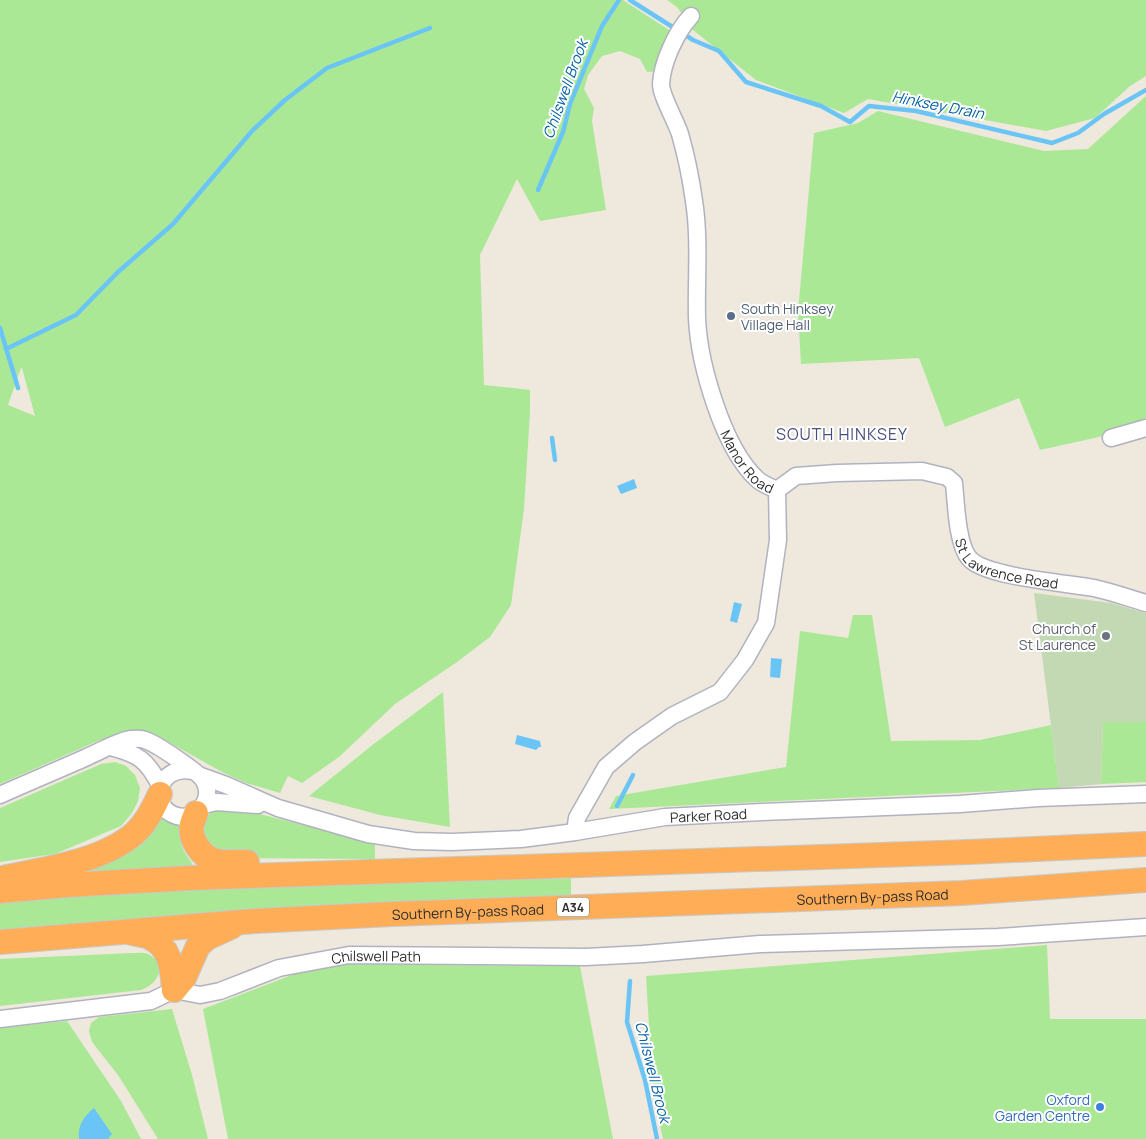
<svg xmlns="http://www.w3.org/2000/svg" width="1146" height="1139" viewBox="0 0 1146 1139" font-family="Manrope,sans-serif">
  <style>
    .green { fill: #abe896; fill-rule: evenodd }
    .cemetery { fill: #c2d9b3 }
    .water { fill: #6ac5f6 }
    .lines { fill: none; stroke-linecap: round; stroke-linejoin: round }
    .stream { stroke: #6ac5f6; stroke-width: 4.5 }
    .minor-casing { stroke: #b1b2c0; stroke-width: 19 }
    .highway-casing { stroke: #c8c8c8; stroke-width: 26 }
    .minor { stroke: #fff; stroke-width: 16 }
    .highway { stroke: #ffae57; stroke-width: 24 }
    .service-dot { fill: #5c6f8a; stroke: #fff; stroke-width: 2 }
    .worship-dot { fill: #6b7280; stroke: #fff; stroke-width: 2 }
    .shop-dot { fill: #3f7fe0; stroke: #fff; stroke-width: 2 }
    .labels { text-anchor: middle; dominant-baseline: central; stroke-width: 4; stroke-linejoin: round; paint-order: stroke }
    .shield { fill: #fff; stroke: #6b6b6b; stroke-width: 1 }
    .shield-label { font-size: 12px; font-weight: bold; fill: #2c2c2c }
    .service-label { font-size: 14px; fill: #4e5e75; stroke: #fff; text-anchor: start }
    .street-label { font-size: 14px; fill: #2c2c2c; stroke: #fff }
    .worship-label { font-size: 14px; fill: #5b616d; stroke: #fff; text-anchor: end }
    .shop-label { font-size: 14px; fill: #366cbe; stroke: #fff; text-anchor: end }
    .water-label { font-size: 15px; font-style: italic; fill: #0561a6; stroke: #fff }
    .quarter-label { font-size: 16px; letter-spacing: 1px; fill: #494e80; stroke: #fff }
  </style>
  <rect width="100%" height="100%" fill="#eee8dd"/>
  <g class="green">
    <path d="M 0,0 L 623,0 L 669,30 L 662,71 L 647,72 L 640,59 L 620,51 L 602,56 L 588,75 L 584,89 L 594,108 L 592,121 L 606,210 L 540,221 L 517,179 L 480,255 L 484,385 L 530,390 L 530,412 L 524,509 L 511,605 L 490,637 L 457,662 L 395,704 L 339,757 L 302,783 L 288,776 L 280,793 L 246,783 L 222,772 L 156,735 L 139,731 L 100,740 L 0,784 ZM 21,368 L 22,368 L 35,416 L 8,405 Z"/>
    <path d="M 667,0 L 1146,0 L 1146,76 L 1130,86 L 1095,118 L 1046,131 L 868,99 L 844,113 L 756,80 L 693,30 L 677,7 Z"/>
    <path d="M 1146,96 L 1146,418 L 1135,429 L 1040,450 L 1019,398 L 945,427 L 919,358 L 801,364 L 798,312 L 814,133 L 858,123 L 878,111 L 1044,151 L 1088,149 Z"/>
    <path d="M 853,615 L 872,615 L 891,741 L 980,740 L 1051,725 L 1059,788 L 609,809 L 616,796 L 786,767 L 800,631 L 848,638 Z"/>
    <path d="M 443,692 L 450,827 L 380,815 L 309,796 L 375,743 Z"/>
    <path d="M 1103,721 L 1146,722 L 1146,782 L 1101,784 Z"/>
    <path d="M 115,762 L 126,766 L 135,775 L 140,788 L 138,801 L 132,813 L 121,826 L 55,854 L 0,862 L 0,808 L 101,764 Z"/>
    <path d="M 240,809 L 350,837 L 375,841 L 375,859 L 231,858 L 210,851 C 204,837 197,817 217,810 C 223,808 233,809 240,809 Z"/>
    <path d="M 159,813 L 181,824 C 181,833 180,845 185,853 C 188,858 192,861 193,867 L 68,875 Z"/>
    <path d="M 571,878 L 571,896 C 380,904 190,910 0,932 L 0,903 C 189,884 381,884 571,878 Z"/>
    <path d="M 1047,945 L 1050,1019 L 1146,1019 L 1146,1139 L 663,1139 L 653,1093 L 646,976 Z"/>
    <path d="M 132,953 C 137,953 144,952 148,954 C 169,965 158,984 141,990 L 0,1006 L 0,959 Z"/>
    <path d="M 335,962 L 413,965 L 580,966 L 613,1139 L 228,1139 L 203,1009 L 297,973 Z"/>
    <path d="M 172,1009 L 192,1075 L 208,1139 L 158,1139 L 118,1075 L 92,1042 L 89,1031 L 91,1023 L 99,1017 Z"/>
    <path d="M 67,1021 L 121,1101 L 141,1139 L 0,1139 L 0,1028 Z"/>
  </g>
  <path class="cemetery" d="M 1034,593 L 1111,603 L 1146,613 L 1146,722 L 1103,722 L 1101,784 L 1059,788 Z"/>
  <g class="water">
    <path d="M 634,479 L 637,488 L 621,494 L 617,486 Z"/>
    <path d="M 734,602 L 742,604 L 737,623 L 730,621 Z"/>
    <path d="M 771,658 L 782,659 L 780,678 L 770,677 Z"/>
    <path d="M 517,735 L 540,741 L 541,747 L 539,747 L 536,750 L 515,744 Z"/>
    <path d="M 94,1108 L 112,1134 L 108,1139 L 79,1139 C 77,1126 84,1116 94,1108 Z"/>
  </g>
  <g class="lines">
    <g class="stream">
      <path d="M 630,0 L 693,40 L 719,51 L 746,82 L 821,106 L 850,122 L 869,106 L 916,111 L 1052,143 L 1078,133 L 1104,114 L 1146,90"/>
      <path d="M 538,190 L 563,132 L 570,104 L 602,26 L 619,0"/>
      <path d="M 0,328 L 18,388"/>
      <path d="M 6,349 L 76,315 L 118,272 L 173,224 L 252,131 L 285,100 L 327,68 L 430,28"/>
      <path d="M 552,438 L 555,460"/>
      <path d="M 617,806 L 633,775"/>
      <path d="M 630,981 L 627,1022 L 645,1080 L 657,1139"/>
    </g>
    <defs>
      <g id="minor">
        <path id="s1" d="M 691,16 C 676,32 662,63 661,84 C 661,96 676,121 680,134 C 686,155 691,179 694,201 C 700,239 696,279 697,318 C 699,364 723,448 757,479 C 762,484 770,487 777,490"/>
        <path d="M 1111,438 L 1146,428"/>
        <path id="s2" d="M 777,490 L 796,476 L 837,473 L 922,471 L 947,477 L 954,483 C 956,502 957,544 969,558 C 984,577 1068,583 1094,588 C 1112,592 1129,598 1146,603"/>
        <path d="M 110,747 C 139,754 147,760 161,787"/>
        <path id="s3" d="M 201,776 L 226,785 L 278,808 L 368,834 L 414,841 L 452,842 L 521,839 L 575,832 L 665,817 L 762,812 L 960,804 L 1038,798 L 1146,794"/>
        <path d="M 0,795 C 29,782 58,770 87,757 C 101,751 115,742 130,739 C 134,739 141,738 145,740 C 155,743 199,772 204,781 C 210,791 207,803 198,811 C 193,816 184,818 177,816 C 148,808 157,764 192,771"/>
        <path d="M 204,805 L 216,802 L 258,805"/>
        <path d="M 575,832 L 577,818 L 606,767 L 635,742 L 672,716 L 720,692 L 745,660 L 766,623 L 778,540 L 777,490"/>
        <path id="s4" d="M 0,1019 L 151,1001 L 174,990 L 200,995 L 220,991 L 279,968 L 349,955 L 586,957 L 643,954 L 760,944 L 998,937 L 1146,927"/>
      </g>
      <g id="highway">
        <path d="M 196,813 C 195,816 193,821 192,824 C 189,839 201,857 216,861 C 225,863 237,862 247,862"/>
        <path d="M 2,878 C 44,869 102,862 135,833 C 147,822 153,808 160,794"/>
        <path d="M 0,891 L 67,885 L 190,878 L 969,852 L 1146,844"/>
        <path d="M 132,933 C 138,935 146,935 151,938 C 172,949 172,970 174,990"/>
        <path id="s5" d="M 0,942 L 255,921 L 392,914 L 962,893 L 1146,880"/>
        <path d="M 174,990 L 184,978 L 198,946 L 207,938 L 231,927"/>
      </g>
    </defs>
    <use href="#minor" class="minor-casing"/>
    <use href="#highway" class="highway-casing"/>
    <use href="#minor" class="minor"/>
    <use href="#highway" class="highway"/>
  </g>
  <circle class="service-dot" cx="731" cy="316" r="5"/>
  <circle class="worship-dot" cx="1106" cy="636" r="5"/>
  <circle class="shop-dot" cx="1100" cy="1107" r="5"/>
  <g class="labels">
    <rect class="shield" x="557" y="897.5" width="32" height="19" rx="4"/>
    <g class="shield-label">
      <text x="573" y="907">A34</text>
    </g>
    <g class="service-label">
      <text x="741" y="308">South Hinksey<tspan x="741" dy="16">Village Hall</tspan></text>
    </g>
    <g class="street-label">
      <text stroke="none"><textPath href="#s1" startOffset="470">Manor Road</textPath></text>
      <text stroke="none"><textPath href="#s2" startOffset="298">St Lawrence Road</textPath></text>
      <text stroke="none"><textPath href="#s3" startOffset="520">Parker Road</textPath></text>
      <text stroke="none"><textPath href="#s5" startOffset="874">Southern By-pass Road</textPath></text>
      <text stroke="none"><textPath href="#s5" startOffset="469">Southern By-pass Road</textPath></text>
      <text stroke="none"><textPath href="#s4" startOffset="386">Chilswell Path</textPath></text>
    </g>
    <g class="worship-label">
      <text x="1096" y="628">Church of<tspan x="1096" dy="16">St Laurence</tspan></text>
    </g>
    <g class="shop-label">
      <text x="1090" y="1099">Oxford<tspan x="1090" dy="16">Garden Centre</tspan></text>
    </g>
    <g class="water-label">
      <text transform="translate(565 89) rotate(-70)">Chilswell Brook</text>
      <text transform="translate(938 105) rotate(11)">Hinksey Drain</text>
      <text transform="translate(653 1072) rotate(76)">Chilswell Brook</text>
    </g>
    <g class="quarter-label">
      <text x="842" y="434">SOUTH HINKSEY</text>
    </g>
  </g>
</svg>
